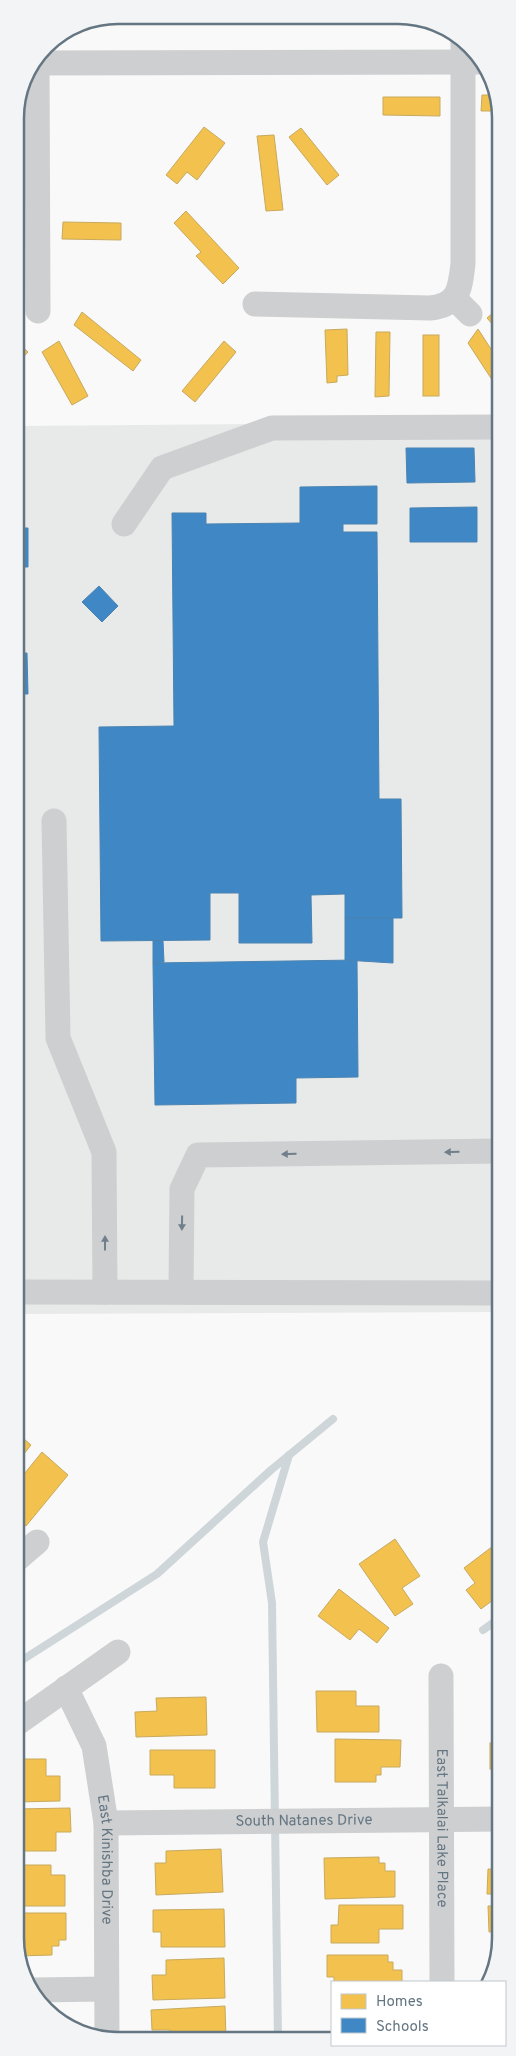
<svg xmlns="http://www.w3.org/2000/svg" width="516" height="2056" viewBox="0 0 516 2056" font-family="Overpass,sans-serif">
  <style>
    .built { fill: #e8e9e9 }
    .homes { fill: #f2c14e; stroke: #c8aa5e }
    .schools { fill: #3f88c5; stroke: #4a83b1 }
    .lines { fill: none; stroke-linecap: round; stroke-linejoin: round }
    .stream { stroke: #ced6d9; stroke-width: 8 }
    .minor { stroke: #cecfd0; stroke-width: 25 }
    .oneway { fill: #707f8b }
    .labels { text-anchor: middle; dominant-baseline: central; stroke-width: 5; stroke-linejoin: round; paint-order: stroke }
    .street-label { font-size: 15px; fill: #657683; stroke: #fff }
    .rim { fill: none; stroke: #657683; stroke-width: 2.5 }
  </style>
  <rect width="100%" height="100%" fill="#f9f9f9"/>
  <path class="built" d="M 500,422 L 501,1312 L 16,1314 L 15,426 Z"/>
  <g class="homes">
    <path d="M 482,95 L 496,95 L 500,104 L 500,111 L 481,111 Z"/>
    <path d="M 383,97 L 440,97 L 440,116 L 383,115 Z"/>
    <path d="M 204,127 L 225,143 L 197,180 L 187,172 L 177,184 L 166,175 Z"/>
    <path d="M 301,128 L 339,175 L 327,185 L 289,137 Z"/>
    <path d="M 274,135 L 283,210 L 266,211 L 257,136 Z"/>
    <path d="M 186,211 L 239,268 L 223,284 L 196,256 L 201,252 L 174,223 Z"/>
    <path d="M 63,222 L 121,223 L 121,240 L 62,239 Z"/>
    <path d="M 500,307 L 500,333 L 487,318 Z"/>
    <path d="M 82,312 L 141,360 L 133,371 L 74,325 Z"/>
    <path d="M 347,329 L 348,375 L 337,376 L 337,382 L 327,383 L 325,330 Z"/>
    <path d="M 478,329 L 500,363 L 500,392 L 468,343 Z"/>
    <path d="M 376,332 L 390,332 L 389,396 L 375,397 Z"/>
    <rect x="423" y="335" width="16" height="61"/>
    <path d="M 59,341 L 88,396 L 72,405 L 42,352 Z"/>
    <path d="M 224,341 L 236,352 L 195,402 L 182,391 Z"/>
    <path d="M 18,343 L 28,352 L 15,366 L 15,345 Z"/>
    <path d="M 16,1432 L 31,1445 L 16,1464 Z"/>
    <path d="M 42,1452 L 68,1475 L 26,1526 L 16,1518 L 16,1484 Z"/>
    <path d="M 395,1539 L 420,1576 L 402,1588 L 413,1604 L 395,1616 L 359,1564 Z"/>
    <path d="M 501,1540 L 501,1594 L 481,1609 L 466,1590 L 475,1583 L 464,1568 Z"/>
    <path d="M 339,1589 L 389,1628 L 377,1643 L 359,1629 L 350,1640 L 318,1616 Z"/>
    <path d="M 316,1691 L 356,1691 L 356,1706 L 379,1706 L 379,1732 L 317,1732 Z"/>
    <path d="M 206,1697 L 207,1735 L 136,1737 L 135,1712 L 157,1711 L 156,1698 Z"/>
    <path d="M 335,1739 L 401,1740 L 400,1767 L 381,1767 L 381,1775 L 376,1775 L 376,1782 L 335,1782 Z"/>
    <rect x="490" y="1743" width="11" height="26"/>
    <path d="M 150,1750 L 215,1750 L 215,1788 L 174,1788 L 174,1775 L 150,1775 Z"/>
    <path d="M 16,1759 L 46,1759 L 46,1776 L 60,1776 L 60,1801 L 16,1802 Z"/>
    <path d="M 70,1808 L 71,1832 L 56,1832 L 56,1851 L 16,1851 L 16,1809 Z"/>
    <path d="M 221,1849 L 223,1892 L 156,1895 L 155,1863 L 166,1863 L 166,1851 Z"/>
    <path d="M 379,1857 L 379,1863 L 385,1863 L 385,1871 L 395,1871 L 395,1897 L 325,1899 L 324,1858 Z"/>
    <path d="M 500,1862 L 501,1894 L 487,1894 L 488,1869 L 500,1869 Z"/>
    <path d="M 16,1865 L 51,1865 L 51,1875 L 65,1875 L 65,1906 L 16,1906 Z"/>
    <path d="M 339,1905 L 403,1905 L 403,1929 L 379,1929 L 379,1943 L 331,1943 L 331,1925 L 338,1925 Z"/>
    <path d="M 488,1906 L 501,1906 L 501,1931 L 489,1932 Z"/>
    <path d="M 224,1909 L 225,1947 L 161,1947 L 161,1932 L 153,1932 L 153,1910 Z"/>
    <path d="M 16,1913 L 66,1913 L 66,1940 L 59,1940 L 59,1946 L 52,1946 L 52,1955 L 18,1956 L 16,1952 Z"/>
    <path d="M 327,1955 L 388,1955 L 388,1962 L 393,1962 L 393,1970 L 402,1970 L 402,1982 L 334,1982 L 334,1977 L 327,1977 Z"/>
    <path d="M 224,1958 L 225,1998 L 153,2000 L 152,1975 L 166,1975 L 166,1960 Z"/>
    <path d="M 225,2006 L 226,2039 L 171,2039 L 170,2030 L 152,2030 L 151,2010 Z"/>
  </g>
  <g class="schools">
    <path d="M 406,448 L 474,448 L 475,482 L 407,483 Z"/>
    <path d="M 377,486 L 377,524 L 343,524 L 343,532 L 377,532 L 379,799 L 401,799 L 402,918 L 345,918 L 345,894 L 311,895 L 312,943 L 239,943 L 239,893 L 210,893 L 210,940 L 101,941 L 99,727 L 174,726 L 172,513 L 206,513 L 206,524 L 300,523 L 300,487 Z"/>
    <path d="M 477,507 L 477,542 L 410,542 L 410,508 Z"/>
    <path d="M 15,528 L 28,528 L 28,567 L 16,567 L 16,653 L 27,653 L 28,694 L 15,694 Z"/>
    <path d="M 99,586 L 118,606 L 102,622 L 82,602 Z"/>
    <path d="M 345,918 L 393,918 L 393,963 L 345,960 Z"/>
    <path d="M 153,941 L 163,941 L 164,962 L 153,963 Z"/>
    <path d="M 357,960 L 358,1077 L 296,1078 L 296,1103 L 155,1105 L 153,963 Z"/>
  </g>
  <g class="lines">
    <g class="stream">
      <path d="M 483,1630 L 501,1617"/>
      <path d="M 16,1664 L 157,1574 L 271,1470 L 333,1419"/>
      <path d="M 278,2040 L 272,1603 L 263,1542 L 289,1455"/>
    </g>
    <g class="minor">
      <path d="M 37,57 L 38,311"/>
      <path d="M 32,63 L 481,62"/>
      <path d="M 454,298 L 470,314"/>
      <path d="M 255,304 L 430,308 C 459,305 460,289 463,264 L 463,42"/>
      <path d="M 124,524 L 162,468 L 272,428 L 500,427"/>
      <path d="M 54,821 L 58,1038 L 104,1152 L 105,1292"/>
      <path d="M 181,1291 L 182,1189 L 198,1155 L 500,1151"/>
      <path d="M 16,1292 L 501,1293"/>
      <path d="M 16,1560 L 37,1542"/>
      <path id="s1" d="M 441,1676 L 442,1982"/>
      <path id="s2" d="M 66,1688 L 94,1746 L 106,1823 L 107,2039"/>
      <path d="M 16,1724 L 118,1652"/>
      <path id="s3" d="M 106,1823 L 501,1819"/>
      <path d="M 35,1990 L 106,1989"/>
    </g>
  </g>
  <defs><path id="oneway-solid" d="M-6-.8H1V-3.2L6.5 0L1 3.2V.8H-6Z" transform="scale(1.25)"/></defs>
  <g class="oneway">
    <use href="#oneway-solid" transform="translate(452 1152) rotate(179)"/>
    <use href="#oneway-solid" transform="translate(289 1154) rotate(179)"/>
    <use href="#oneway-solid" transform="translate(182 1223) rotate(91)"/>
    <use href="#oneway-solid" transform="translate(105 1243) rotate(-90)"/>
  </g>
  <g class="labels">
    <g class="street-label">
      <text stroke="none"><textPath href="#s3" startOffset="198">South Natanes Drive</textPath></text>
      <text stroke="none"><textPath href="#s1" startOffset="152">East Talkalai Lake Place</textPath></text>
      <text stroke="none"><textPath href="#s2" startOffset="179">East Kinishba Drive</textPath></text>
    </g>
  </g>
  <path d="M0 0H516V2056H0ZM118 24H398A94 94 0 0 1 492 118V1938A94 94 0 0 1 398 2032H118A94 94 0 0 1 24 1938V118A94 94 0 0 1 118 24Z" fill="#f3f4f5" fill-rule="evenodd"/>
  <path class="rim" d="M118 24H398A94 94 0 0 1 492 118V1938A94 94 0 0 1 398 2032H118A94 94 0 0 1 24 1938V118A94 94 0 0 1 118 24Z"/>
  <rect x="331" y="1981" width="175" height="65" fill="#ffffff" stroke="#c1c8cd"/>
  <rect x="341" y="1994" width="25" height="15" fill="#f2c14e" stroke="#c1c8cd"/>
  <text x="376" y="2006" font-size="15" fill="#657683">Homes</text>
  <rect x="341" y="2018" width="25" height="15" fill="#3f88c5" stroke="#c1c8cd"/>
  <text x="376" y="2031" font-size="15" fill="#657683">Schools</text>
</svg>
